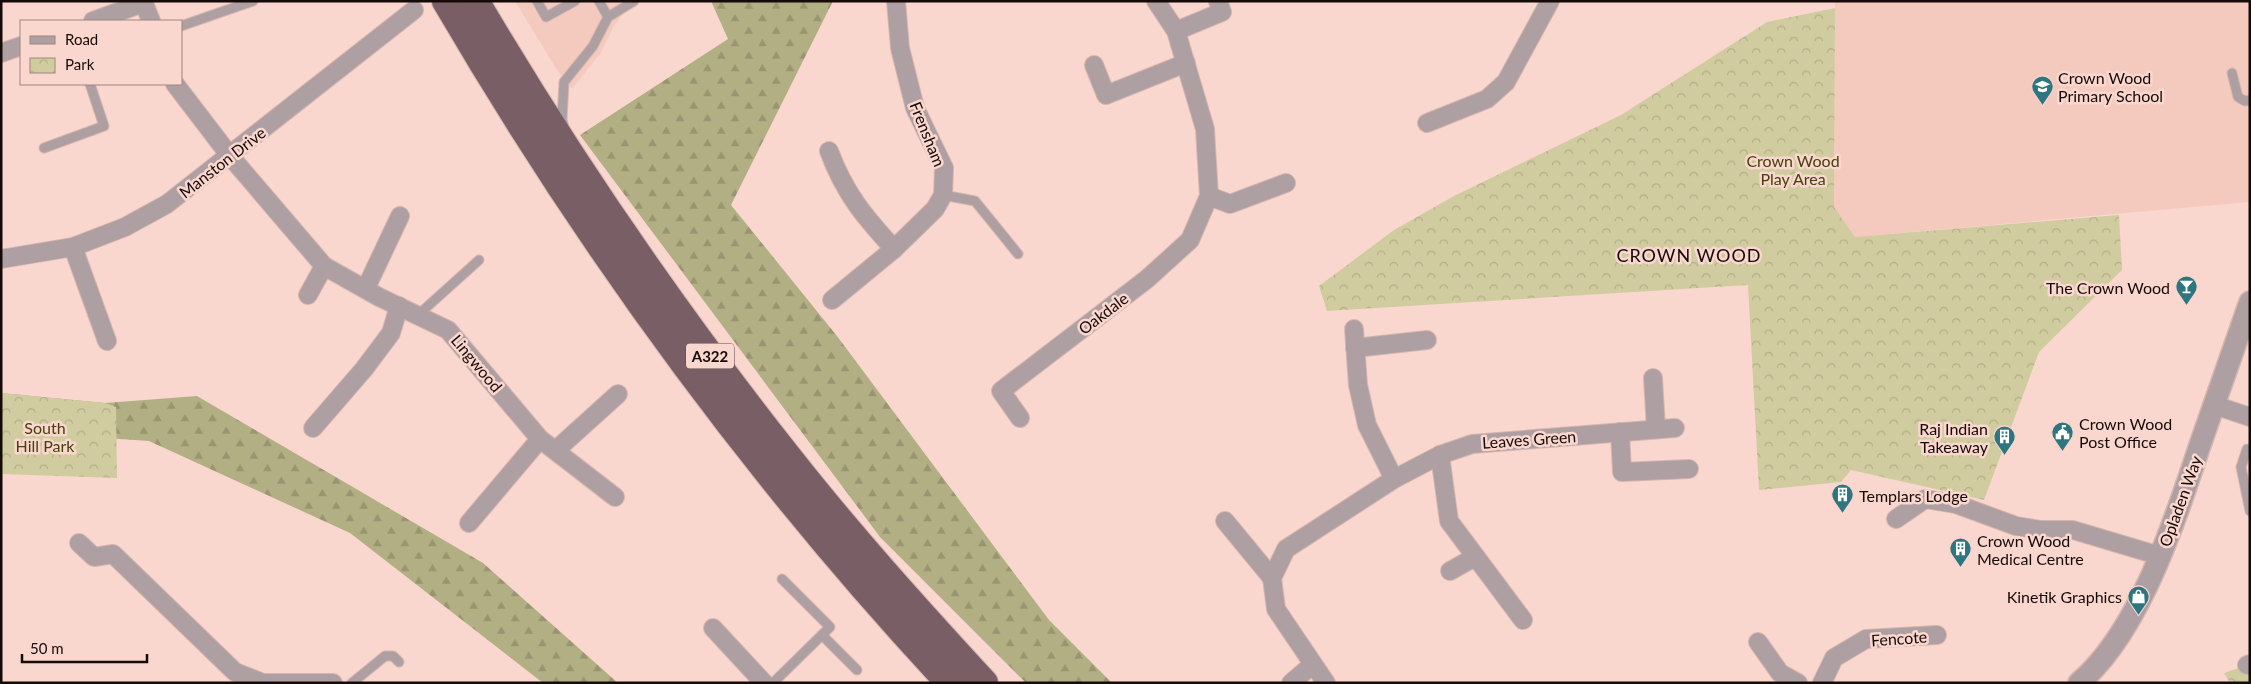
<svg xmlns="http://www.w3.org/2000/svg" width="2251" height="684" viewBox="0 0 2251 684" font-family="Lato,sans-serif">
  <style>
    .built { fill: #f4cabf }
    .forest { fill: url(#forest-firs) }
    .park { fill: url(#park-crowns) }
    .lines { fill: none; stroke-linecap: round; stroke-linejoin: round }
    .service-casing { stroke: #d5b6ae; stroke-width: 11 }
    .minor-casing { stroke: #d5b6ae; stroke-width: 20 }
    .tertiary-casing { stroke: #d5b6ae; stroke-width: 24 }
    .trunk-casing { stroke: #d5b6ae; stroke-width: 30 }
    .service { stroke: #ae9fa3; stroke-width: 9 }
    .minor { stroke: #ae9fa3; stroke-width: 18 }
    .tertiary { stroke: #ae9fa3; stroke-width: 21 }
    .trunk { stroke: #7a5e66; stroke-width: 28 }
    .labels { text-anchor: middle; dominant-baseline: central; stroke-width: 5; stroke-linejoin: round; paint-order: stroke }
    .shield { fill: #fad7ce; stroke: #5a4843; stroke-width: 1 }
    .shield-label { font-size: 15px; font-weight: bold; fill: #150a07 }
    .poi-label { font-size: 16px; fill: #150a07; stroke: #fad7ce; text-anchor: start }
    .street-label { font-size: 16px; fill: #150a07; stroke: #fad7ce }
    .park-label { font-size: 16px; fill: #46410a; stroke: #fad7ce }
    .neighbourhood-label { font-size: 18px; letter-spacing: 1px; fill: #150a07; stroke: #fad7ce }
  </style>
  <defs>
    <pattern id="forest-firs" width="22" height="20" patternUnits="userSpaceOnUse" patternTransform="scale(1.25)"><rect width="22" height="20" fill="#b3af84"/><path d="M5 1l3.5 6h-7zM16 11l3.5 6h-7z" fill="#999570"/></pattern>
    <pattern id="park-crowns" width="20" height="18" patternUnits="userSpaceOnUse" patternTransform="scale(1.25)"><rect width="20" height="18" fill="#d0cca0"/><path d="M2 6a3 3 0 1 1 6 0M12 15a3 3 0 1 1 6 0" fill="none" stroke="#b2ae88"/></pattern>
  </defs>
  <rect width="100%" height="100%" fill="#fad7ce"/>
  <g class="built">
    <path d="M 515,1 L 618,1 L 625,11 L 615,24 L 600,54 L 572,89 L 557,70 Z"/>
    <path d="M 1835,1 L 2250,1 L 2250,202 L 1855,237 L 1834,208 Z"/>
  </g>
  <g class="forest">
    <path d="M 711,1 L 833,1 L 731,205 L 837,336 L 1049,620 L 1112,683 L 1026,683 L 880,537 L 580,135 L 728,39 Z"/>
    <path d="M 1,393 L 105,403 L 197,396 L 483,563 L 618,683 L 543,683 L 350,533 L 149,441 L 1,431 Z"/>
  </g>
  <g class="park">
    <path d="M 1835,8 L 1834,207 L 1855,237 L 2119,215 L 2122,270 L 2039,352 L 1984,500 L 1851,470 L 1841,482 L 1759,490 L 1748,285 L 1327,311 L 1319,286 L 1394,230 L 1454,196 L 1621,115 L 1767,22 Z"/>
    <path d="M 1,393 L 105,403 L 116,407 L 117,478 L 1,474 Z"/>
    <path d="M 2250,664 L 2250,683 L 2230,683 L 2224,673 Z"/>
  </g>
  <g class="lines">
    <defs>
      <g id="service">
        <path d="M 537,1 L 546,17 L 575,1"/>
        <path d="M 599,1 L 608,17"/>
        <path d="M 181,26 L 253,1"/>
        <path d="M 2232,73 L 2238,97 L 2245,101 L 2250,100"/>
        <path d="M 564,127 L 562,120 L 564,82 L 593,46 L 608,17 L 634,1"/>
        <path d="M 44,148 L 104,126 L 90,84"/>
        <path d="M 943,195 L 975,201 L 1018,254"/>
        <path d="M 418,315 L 479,260"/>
        <path d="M 2247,449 L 2241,467 L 2250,511"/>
        <path d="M 822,635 L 857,670"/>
        <path d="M 352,683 L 385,656 L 393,656 L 399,662"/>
        <path d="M 773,683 L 830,627 L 782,579"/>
      </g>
      <g id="minor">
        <path d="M 143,1 L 151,21"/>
        <path d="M 93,21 L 143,3"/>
        <path d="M 1176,31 L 1222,12 L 1218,1"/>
        <path d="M 1,53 L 21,46"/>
        <path d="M 1094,65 L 1106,95 L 1186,63"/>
        <path d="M 175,84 L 230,156 L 324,266 L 379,297 L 448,330 L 540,439 L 615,497"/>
        <path d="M 1427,123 L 1487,99 L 1506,82 L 1550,1"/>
        <path d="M 829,151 C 845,194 864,216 894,249"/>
        <path d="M 1209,196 L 1230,204 L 1286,183"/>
        <path d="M 73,247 L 107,341"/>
        <path d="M 1,259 L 73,247 L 125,227 L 167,204 L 414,10"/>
        <path d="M 366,288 L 400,216"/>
        <path d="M 308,295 L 324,266"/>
        <path d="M 832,300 L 894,249 L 935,209 L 943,195 L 944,168 L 915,108 L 900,48 L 896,1"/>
        <path d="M 1354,329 L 1358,385 L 1367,425 L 1394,479"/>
        <path d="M 1355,348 L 1427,340"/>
        <path d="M 1653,378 L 1656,429"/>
        <path d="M 2214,405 L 2250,417"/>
        <path d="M 1020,418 L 1001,391 L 1147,279 L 1190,240 L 1209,196 L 1205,129 L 1176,31 L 1156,1"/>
        <path d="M 313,428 L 364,369 L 391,333 L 399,306"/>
        <path d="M 1620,432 L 1622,472 L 1689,469"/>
        <path d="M 556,450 L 618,394"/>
        <path d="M 1440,455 L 1449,521 L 1523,620"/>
        <path d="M 1896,519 L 1925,499 L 1956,504 L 2016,526 L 2041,530 L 2073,530 L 2160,556"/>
        <path d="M 1225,521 L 1272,578"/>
        <path d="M 469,523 L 540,439"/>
        <path d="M 79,543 L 94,557 L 113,554 L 235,672 L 263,683 L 333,683"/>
        <path d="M 1450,571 L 1475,557"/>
        <path d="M 713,628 L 764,683"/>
        <path d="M 1758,642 L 1780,673 L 1798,683"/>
        <path d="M 2247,665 L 2250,664"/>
        <path d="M 1291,683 L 1312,665"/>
        <path d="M 1326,683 L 1276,609 L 1272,578 L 1286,549 L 1394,479 L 1440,455 L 1472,444 L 1675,428"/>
        <path d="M 1822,683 L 1834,658 L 1866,639 L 1937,635"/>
      </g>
      <path id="tertiary" d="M 2079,683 C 2140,631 2175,520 2200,445 C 2216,398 2233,350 2250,302"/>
      <g id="trunk">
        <path d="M 446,1 C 589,246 757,476 950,683"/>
        <path d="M 475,1 C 569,160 673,312 787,456 C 849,535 916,609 984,683"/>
      </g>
    </defs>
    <use href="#service" class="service-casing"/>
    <use href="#minor" class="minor-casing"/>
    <use href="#tertiary" class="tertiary-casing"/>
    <use href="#trunk" class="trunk-casing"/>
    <use href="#service" class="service"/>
    <use href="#minor" class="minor"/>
    <use href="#tertiary" class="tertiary"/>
    <use href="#trunk" class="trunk"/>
  </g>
  <defs>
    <symbol id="school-pin" viewBox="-11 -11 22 30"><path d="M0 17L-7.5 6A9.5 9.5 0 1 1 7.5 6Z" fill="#2e767f" stroke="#fad7ce"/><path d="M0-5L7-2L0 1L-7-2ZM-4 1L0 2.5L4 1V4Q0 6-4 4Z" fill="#fff"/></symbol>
    <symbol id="bar-pin" viewBox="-11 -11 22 30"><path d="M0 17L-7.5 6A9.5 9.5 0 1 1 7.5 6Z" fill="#2e767f" stroke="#fad7ce"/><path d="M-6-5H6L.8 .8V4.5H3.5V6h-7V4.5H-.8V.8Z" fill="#fff"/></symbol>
    <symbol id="civic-pin" viewBox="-11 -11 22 30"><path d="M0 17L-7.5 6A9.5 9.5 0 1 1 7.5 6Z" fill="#2e767f" stroke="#fad7ce"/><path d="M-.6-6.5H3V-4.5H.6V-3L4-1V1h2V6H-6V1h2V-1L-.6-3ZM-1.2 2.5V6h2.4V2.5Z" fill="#fff"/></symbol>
    <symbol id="building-pin" viewBox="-11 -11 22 30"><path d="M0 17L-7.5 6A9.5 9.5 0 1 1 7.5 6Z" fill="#2e767f" stroke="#fad7ce"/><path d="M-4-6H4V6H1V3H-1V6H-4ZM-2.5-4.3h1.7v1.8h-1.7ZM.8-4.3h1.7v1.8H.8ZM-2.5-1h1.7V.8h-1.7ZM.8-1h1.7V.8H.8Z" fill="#fff"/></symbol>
    <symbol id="shop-pin" viewBox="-11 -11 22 30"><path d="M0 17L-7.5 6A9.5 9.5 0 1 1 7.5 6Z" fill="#2e767f" stroke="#fad7ce"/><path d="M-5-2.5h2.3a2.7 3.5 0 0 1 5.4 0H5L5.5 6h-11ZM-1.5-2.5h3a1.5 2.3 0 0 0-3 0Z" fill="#fff"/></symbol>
  </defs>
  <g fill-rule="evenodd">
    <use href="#school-pin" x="2030" y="74" width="25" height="34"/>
    <use href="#bar-pin" x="2174" y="274" width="25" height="34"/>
    <use href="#civic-pin" x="2050" y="420" width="25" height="34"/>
    <use href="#building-pin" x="1992" y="424" width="25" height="34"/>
    <use href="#building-pin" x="1830" y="482" width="25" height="34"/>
    <use href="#building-pin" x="1948" y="536" width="25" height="34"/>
    <use href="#shop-pin" x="2126" y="584" width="25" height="34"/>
  </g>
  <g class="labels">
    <rect class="shield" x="686" y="343.5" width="48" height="25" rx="4"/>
    <g class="shield-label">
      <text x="710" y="356">A322</text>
    </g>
    <g class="poi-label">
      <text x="2058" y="77">Crown Wood<tspan x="2058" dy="18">Primary School</tspan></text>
      <text x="2170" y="287" text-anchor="end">The Crown Wood</text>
      <text x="2079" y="423">Crown Wood<tspan x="2079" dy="18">Post Office</tspan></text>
      <text x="1988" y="428" text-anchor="end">Raj Indian<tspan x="1988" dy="18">Takeaway</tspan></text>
      <text x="1859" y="495">Templars Lodge</text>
      <text x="1977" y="540">Crown Wood<tspan x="1977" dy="18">Medical Centre</tspan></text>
      <text x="2122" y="596" text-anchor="end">Kinetik Graphics</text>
    </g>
    <g class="street-label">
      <text transform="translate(928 134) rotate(68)">Frensham</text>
      <text transform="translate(222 162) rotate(-38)">Manston Drive</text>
      <text transform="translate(1103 313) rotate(-37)">Oakdale</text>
      <text transform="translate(477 363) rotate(50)">Lingwood</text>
      <text transform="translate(1529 439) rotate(-4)">Leaves Green</text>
      <text transform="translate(2180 501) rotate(-70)">Opladen Way</text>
      <text transform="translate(1899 638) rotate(-4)">Fencote</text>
    </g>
    <g class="park-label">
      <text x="1793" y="160">Crown Wood<tspan x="1793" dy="18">Play Area</tspan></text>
      <text x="45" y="427">South<tspan x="45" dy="18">Hill Park</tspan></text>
    </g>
    <g class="neighbourhood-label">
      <text x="1689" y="255">CROWN WOOD</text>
    </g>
  </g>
  <rect width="2251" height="684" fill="none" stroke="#150a07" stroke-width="5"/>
  <rect x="20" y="20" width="162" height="65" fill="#fad7ce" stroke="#9e857e"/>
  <rect x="30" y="36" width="25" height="8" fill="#ae9fa3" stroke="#9e857e"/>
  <text x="65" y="45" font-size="15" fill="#150a07">Road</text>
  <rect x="30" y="58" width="25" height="15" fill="url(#park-crowns)" stroke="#9e857e"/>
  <text x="65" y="70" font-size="15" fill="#150a07">Park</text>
  <path d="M22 654v8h125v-8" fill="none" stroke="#150a07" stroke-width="2.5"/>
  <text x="30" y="654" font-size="15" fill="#150a07" stroke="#fad7ce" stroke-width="4" paint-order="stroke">50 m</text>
</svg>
